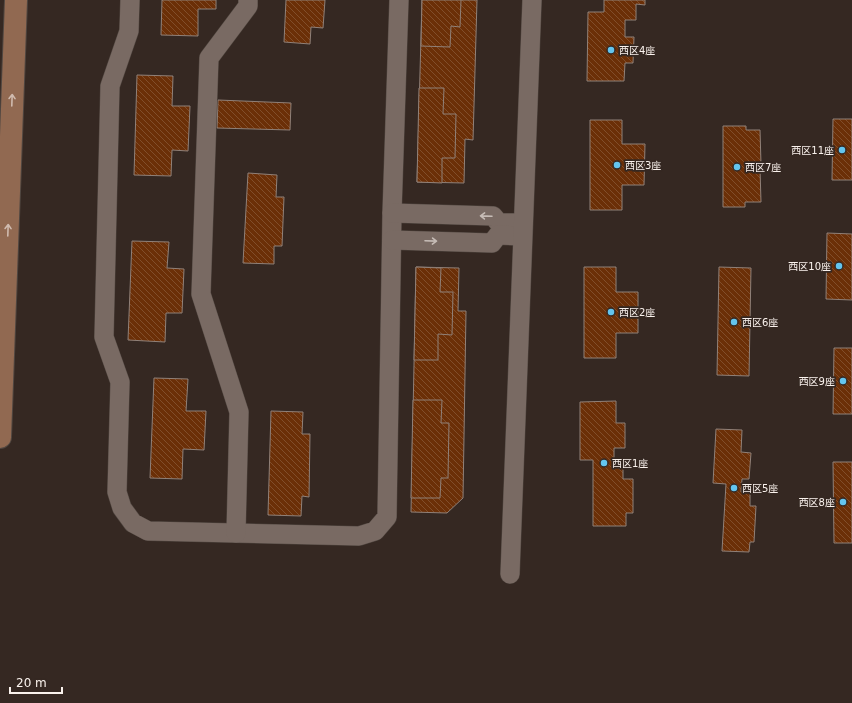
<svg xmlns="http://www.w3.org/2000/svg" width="852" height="703" viewBox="0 0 852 703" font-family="'DejaVu Sans','Noto Sans SC',sans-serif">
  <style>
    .building { fill: url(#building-back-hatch); stroke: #908179 }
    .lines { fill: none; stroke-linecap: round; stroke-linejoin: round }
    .street-casing { stroke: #514741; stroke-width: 20 }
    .secondary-casing { stroke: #514741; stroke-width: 24 }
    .street { stroke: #796a63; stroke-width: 19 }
    .secondary { stroke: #916951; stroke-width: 22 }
    .oneway { stroke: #d0bbaf }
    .oneway2 { stroke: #c6bcb6 }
    .poi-dot { fill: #64c5ee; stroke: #352822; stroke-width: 1.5 }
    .labels { text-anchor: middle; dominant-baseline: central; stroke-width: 3.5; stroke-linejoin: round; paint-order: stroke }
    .poi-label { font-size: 10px; fill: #faf2ed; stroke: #352822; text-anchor: start }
  </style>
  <defs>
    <pattern id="building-back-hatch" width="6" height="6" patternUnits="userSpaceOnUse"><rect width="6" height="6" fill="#6b2f07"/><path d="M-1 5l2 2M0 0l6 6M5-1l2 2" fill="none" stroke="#814e2b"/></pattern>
  </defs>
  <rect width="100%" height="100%" fill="#352822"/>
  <g class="building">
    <path d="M 162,0 L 216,0 L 216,9 L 198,9 L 198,36 L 161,35 Z"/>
    <path d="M 286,0 L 325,0 L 323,28 L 311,27 L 310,44 L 284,42 Z"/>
    <path d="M 422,0 L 477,0 L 473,140 L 465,139 L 464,183 L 417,182 Z"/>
    <path d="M 422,0 L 461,0 L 460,27 L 451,26 L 450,47 L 421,46 Z"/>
    <path d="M 604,0 L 645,0 L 645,5 L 636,4 L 636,20 L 625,20 L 625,37 L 634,37 L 633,63 L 625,63 L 624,81 L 587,81 L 588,12 L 604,12 Z"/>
    <path d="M 137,75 L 173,76 L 172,106 L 190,106 L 188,151 L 172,150 L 171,176 L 134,175 Z"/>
    <path d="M 419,88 L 444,88 L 443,114 L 456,114 L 455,158 L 442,158 L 442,183 L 417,182 Z"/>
    <path d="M 218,100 L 291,103 L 290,130 L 217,128 Z"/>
    <path d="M 833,119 L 852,119 L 852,180 L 832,180 Z"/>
    <path d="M 590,120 L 622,120 L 622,144 L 645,144 L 644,185 L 622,185 L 622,210 L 590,210 Z"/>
    <path d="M 723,126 L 746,126 L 746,130 L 760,130 L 761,164 L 751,164 L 750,169 L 760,169 L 761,202 L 745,202 L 745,207 L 723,207 Z"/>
    <path d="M 248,173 L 277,175 L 276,197 L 284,197 L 282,246 L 274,246 L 274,264 L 243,263 Z"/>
    <path d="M 827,233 L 852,234 L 852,300 L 826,299 Z"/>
    <path d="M 132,241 L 169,242 L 167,268 L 184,269 L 182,313 L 166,313 L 165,342 L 128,340 Z"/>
    <path d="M 416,267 L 459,268 L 458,311 L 466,311 L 463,498 L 447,513 L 411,512 Z"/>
    <path d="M 416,267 L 441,268 L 440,292 L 453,292 L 452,335 L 438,334 L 438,360 L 414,360 Z"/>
    <path d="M 584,267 L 616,267 L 616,292 L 638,292 L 638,333 L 616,333 L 616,358 L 584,358 Z"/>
    <path d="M 719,267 L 751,268 L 749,376 L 717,375 Z"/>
    <path d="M 834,348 L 852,348 L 852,414 L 833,414 Z"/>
    <path d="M 154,378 L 188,379 L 186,411 L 206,411 L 204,450 L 183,449 L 182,479 L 150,478 Z"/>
    <path d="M 413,400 L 442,400 L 441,423 L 449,423 L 448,478 L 441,478 L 440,498 L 411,498 Z"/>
    <path d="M 616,401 L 616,423 L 625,423 L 625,448 L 614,448 L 614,466 L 623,466 L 623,479 L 633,479 L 633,513 L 626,513 L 626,526 L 593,526 L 593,460 L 580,460 L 580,402 Z"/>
    <path d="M 271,411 L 303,412 L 302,434 L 310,434 L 309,497 L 302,496 L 301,516 L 268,515 Z"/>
    <path d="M 716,429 L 742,430 L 741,452 L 751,453 L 749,479 L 742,479 L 741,492 L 750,492 L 750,506 L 756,506 L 754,542 L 750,542 L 749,552 L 722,551 L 726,484 L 713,483 Z"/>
    <path d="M 833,462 L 852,462 L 852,543 L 834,543 Z"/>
  </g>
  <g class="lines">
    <defs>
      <g id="street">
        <path d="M 130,0 L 129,31 L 110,86 L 104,337 L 120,382 L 117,492 L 122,508 L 133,523 L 148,531 L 359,536 L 375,531 L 387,517 L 392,213 L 399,0"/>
        <path d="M 392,213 L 493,216 L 499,223 L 522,223"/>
        <path d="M 392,240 L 492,243 L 498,235 L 522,236"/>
        <path d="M 236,533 L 239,412 L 201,294 L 209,58 L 248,6 L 248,0"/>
        <path d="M 510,574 L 532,0"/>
      </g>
      <path id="secondary" d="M 0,437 L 16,0"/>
    </defs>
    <use href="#street" class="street-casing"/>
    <use href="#secondary" class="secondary-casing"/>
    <use href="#street" class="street"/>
    <use href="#secondary" class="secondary"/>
  </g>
  <defs><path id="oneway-shaft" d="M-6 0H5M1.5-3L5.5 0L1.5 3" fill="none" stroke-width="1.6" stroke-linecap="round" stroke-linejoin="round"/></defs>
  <g class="oneway">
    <use href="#oneway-shaft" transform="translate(12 100) rotate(-88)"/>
    <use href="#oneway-shaft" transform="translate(8 230) rotate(-88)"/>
  </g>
  <g class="oneway2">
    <use href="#oneway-shaft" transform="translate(486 216) rotate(-178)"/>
    <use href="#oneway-shaft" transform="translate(431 241) rotate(2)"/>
  </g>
  <g class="poi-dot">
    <circle cx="611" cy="50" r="4"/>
    <circle cx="842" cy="150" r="4"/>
    <circle cx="617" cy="165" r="4"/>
    <circle cx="737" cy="167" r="4"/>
    <circle cx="839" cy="266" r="4"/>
    <circle cx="611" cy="312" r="4"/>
    <circle cx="734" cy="322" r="4"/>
    <circle cx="843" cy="381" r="4"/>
    <circle cx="604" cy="463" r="4"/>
    <circle cx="734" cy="488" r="4"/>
    <circle cx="843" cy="502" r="4"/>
  </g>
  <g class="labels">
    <g class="poi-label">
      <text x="619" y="50">西区4座</text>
      <text x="834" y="150" text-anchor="end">西区11座</text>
      <text x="625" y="165">西区3座</text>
      <text x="745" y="167">西区7座</text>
      <text x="831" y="266" text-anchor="end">西区10座</text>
      <text x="619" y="312">西区2座</text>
      <text x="742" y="322">西区6座</text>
      <text x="835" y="381" text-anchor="end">西区9座</text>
      <text x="612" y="463">西区1座</text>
      <text x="742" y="488">西区5座</text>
      <text x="835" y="502" text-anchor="end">西区8座</text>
    </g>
  </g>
  <path d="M10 687v6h52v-6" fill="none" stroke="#faf2ed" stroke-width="2"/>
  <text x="16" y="687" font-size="12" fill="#faf2ed" stroke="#352822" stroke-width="3" paint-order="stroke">20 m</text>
</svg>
